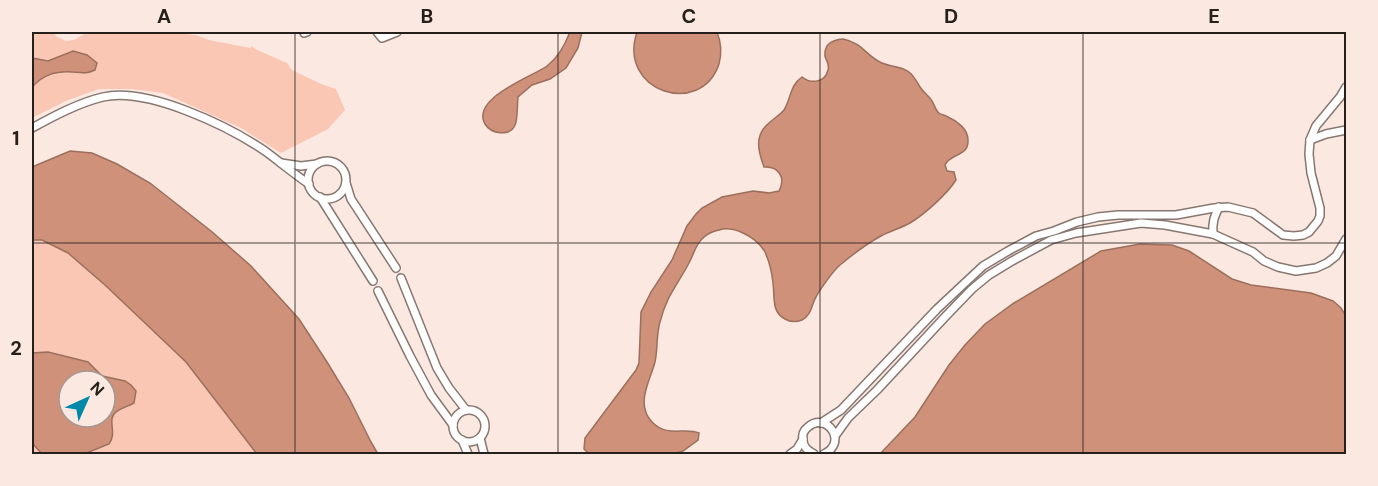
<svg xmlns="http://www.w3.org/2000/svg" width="1378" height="486" viewBox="0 0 1378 486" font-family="'DM Sans',sans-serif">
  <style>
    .green { fill: #f9c7b4; fill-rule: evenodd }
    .water { fill: #cf9179; stroke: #9c6f5d; stroke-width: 1.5; fill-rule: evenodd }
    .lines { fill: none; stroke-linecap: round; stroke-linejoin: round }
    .minor-casing { stroke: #877770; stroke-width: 10 }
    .minor { stroke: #fff; stroke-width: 7 }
    .grid { fill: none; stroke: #26201d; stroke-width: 1.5; stroke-opacity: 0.55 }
    .neatline { fill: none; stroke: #26201d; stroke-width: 2 }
    .grid-label { font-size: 20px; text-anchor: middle; font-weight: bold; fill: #26201d }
  </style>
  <rect width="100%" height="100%" fill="#fae8e1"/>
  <g class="green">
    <path d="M 32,32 L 53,32 L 57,37 L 66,41 L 74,40 L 88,32 L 176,32 L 185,34 L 196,35 L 209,40 L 250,48 L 252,46 L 255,49 L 287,63 L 292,70 L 321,84 L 336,89 L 345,110 L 328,129 L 281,153 L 241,128 L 163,93 L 131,89 L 99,89 L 68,100 L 32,118 Z"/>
    <path d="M 32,240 L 42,240 L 68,253 L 105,285 L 186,362 L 257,454 L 32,454 ZM 69,381 L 105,381 L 105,417 L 69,417 Z"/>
  </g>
  <g class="water">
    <path d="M 570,32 L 582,32 L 578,48 L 566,68 L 550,79 L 532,85 L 518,97 C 517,105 518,119 515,125 C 510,137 491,134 485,124 C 470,98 534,76 547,66 C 559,57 565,45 570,32 Z"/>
    <path d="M 637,32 L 717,32 C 721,42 722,53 719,64 C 701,118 617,92 637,32 Z"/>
    <path d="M 843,39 C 863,43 866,56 882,63 C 891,67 901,66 909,72 C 914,76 917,82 920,87 C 923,92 929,96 932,101 C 934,104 936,111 939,113 C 942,115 945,115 948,117 C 957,121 968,129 968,140 C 969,157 950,153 945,165 L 947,171 L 954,172 L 956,180 C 947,194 925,214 910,223 C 901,228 890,231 881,236 C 868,243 852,255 840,265 C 833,271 821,288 816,297 C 811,305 812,315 802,320 C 797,322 790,322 785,319 C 771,312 775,296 773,283 C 772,273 769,261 765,252 C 760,243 750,236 741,232 C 734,229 727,227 719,230 C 714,231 707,234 703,238 C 696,244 694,253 690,261 C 679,283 666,296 660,322 C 656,335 658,349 655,362 C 650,381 635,404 652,422 C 667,438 685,427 699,433 L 698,440 L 683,451 L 673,454 L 589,454 L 584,449 L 585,438 L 636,370 L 639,363 L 641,312 L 651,292 L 672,260 L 687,226 L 696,214 L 702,208 L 722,197 L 753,191 L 769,193 L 779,191 C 786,178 779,166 764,167 C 758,151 754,135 769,123 C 773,119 780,115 784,110 C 791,99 790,85 802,77 C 811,84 825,83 828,70 C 830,64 826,61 825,56 C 824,43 833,40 843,39 Z"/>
    <path d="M 73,51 L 87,55 L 97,63 L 95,70 C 83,75 84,72 72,72 C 55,71 43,75 32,87 L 32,58 L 48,61 Z"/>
    <path d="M 70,151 L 92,153 L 117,164 L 150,183 L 211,231 L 251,266 L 299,319 L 327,362 L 349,398 L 371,442 L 378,454 L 257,454 L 186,362 L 105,285 L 68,253 L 42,240 L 32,240 L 32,167 Z"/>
    <path d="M 1140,244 L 1172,245 L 1189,251 L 1232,279 L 1251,285 L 1311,293 L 1333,301 L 1341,308 L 1346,316 L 1346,454 L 880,454 L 915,417 L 949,365 L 965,345 L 985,324 L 1014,303 L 1101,251 Z"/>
    <path d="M 48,352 L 88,362 L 102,376 L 125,381 L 131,385 L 136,391 L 134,403 C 129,406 121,408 116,412 C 106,420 118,432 109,444 L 84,454 L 42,454 L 32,443 L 32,353 ZM 69,381 L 105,381 L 105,417 L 69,417 Z"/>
  </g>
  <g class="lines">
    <defs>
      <g id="minor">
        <path d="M 377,32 L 382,38 L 397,32"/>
        <path d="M 304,33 L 307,32"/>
        <path d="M 32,128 C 54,116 78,103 103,97 C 148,87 228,126 265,151 C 280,162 294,174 309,184"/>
        <path d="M 1310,140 L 1326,134 L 1346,130"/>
        <circle cx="327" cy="180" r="19"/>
        <path d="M 281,163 L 301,166 L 317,164"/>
        <path d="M 346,183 L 351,199 L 396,268"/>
        <path d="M 320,197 L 373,281"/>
        <path d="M 1213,234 C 1212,223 1214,217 1219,207"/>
        <path d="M 401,278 L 437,368 L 449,388 L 466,410"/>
        <path d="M 378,291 L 410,356 L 431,395 L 453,425"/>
        <circle cx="469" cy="426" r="16"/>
        <path d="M 821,423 L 841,410 L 937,309 L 983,266 L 1008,251 L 1036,236 L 1054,231 L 1077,222 L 1098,217 L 1118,215 L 1176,215 L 1214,208 L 1228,207 L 1253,213 L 1283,235 L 1294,236 L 1303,235 L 1309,232 L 1318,221 L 1320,216 L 1320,208 L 1311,173 L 1309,154 L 1310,140 L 1316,126 L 1340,97 L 1346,87"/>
        <path d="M 835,436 L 848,418 L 877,390 L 944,318 L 972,289 L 989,275 L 1012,261 L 1051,240 L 1076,233 L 1141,223 L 1165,225 L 1213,234 L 1253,252 L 1264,261 L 1278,267 L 1296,271 L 1316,268 L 1327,263 L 1336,256 L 1346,239"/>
        <path d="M 480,438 L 484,454"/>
        <path d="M 462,440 L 468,454"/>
        <path d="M 790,454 L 797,449 L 803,439"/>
        <path d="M 814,454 C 808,451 803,447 803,440 C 802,435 804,430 808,427 C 826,411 849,442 824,454"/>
      </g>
    </defs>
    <use href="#minor" class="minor-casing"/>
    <use href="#minor" class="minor"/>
  </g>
  <path class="grid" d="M 295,32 L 295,454M 558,32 L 558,454M 820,32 L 820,454M 1083,32 L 1083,454M 32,243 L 1346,243"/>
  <rect width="1378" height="486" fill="none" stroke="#fae8e1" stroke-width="66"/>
  <g transform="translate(87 399) rotate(45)"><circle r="28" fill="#fae8e1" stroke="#a59893" stroke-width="1.5"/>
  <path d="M0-4.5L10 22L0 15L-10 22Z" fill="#0088a8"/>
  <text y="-9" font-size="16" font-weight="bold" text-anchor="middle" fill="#26201d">N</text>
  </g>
  <rect x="33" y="33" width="1312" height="420" class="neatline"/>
  <g class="grid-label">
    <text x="164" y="23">A</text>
    <text x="427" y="23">B</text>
    <text x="689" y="23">C</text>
    <text x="951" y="23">D</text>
    <text x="1214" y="23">E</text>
    <text x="16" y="145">1</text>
    <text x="16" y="355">2</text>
  </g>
</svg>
